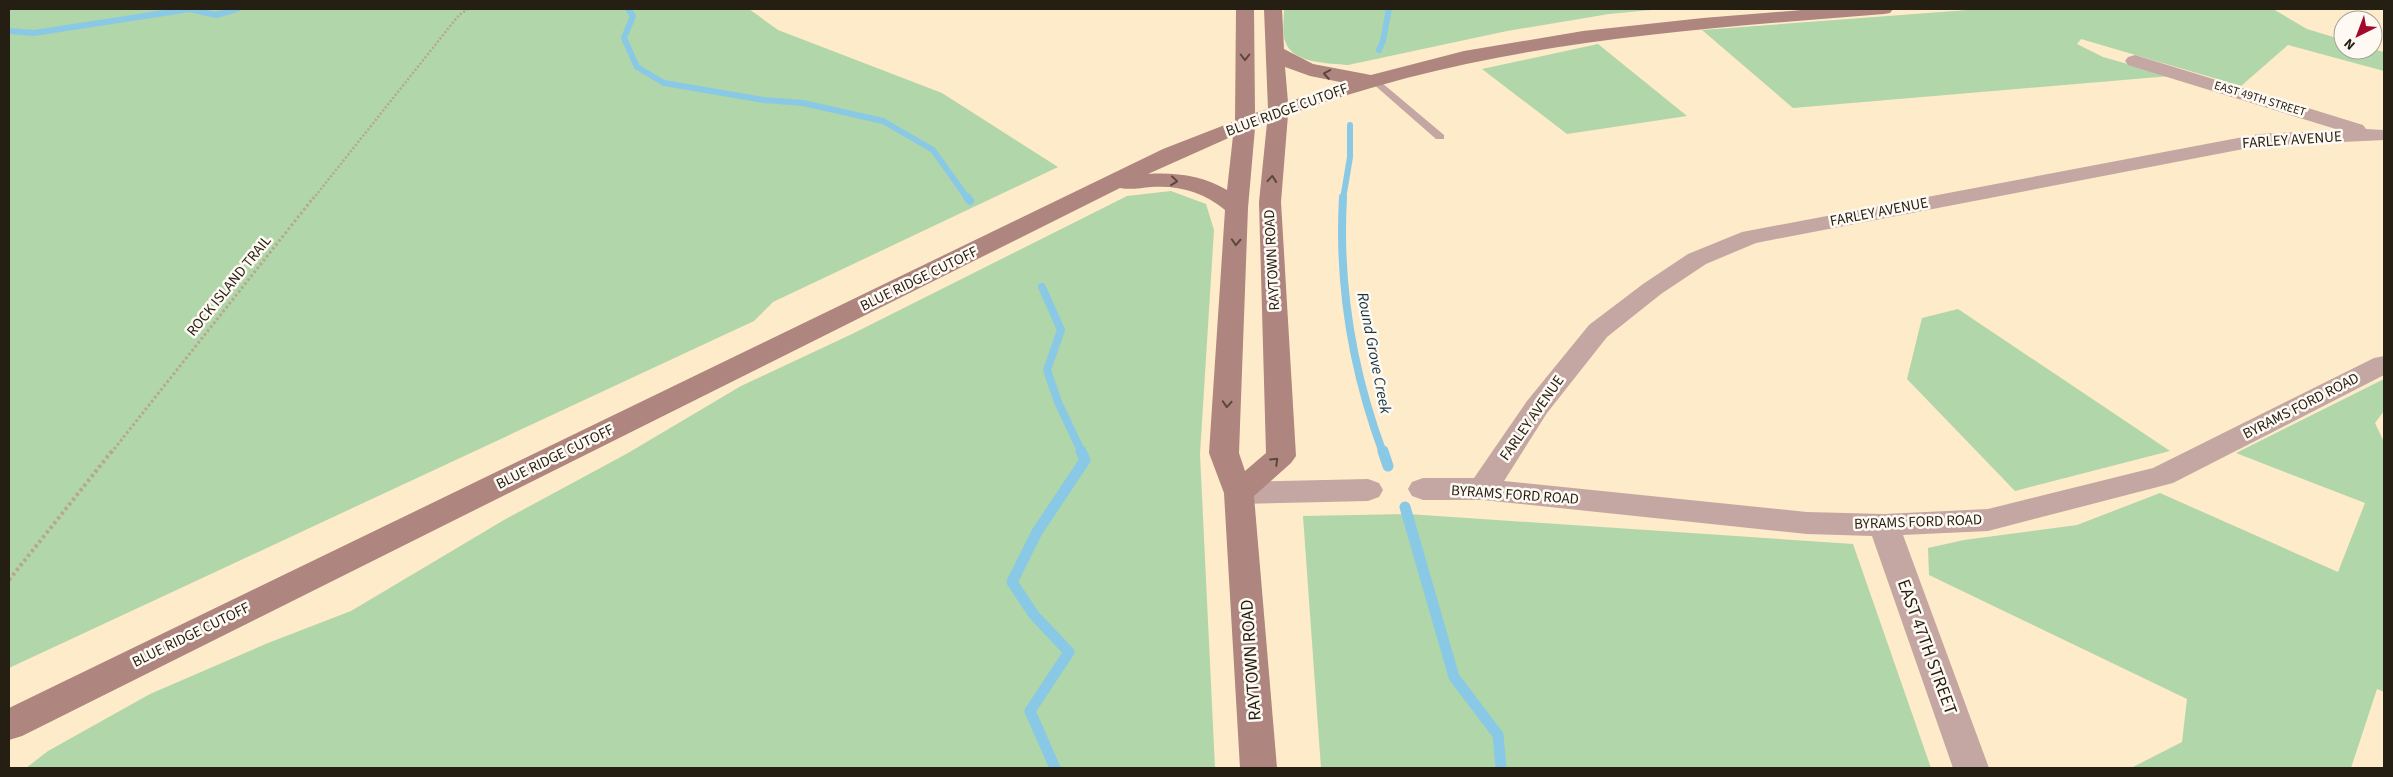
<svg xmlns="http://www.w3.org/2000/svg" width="2393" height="777" viewBox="0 0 2393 777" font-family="'Source Sans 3',sans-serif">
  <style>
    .green { fill: #b1d6a9 }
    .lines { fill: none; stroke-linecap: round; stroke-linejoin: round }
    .stream-far2 { stroke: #89c9e5; stroke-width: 6 }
    .stream-far1 { stroke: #89c9e5; stroke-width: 8 }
    .stream { stroke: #89c9e5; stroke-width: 11 }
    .path-far2 { stroke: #b7a88d; stroke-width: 2.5; stroke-dasharray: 2 2; stroke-linecap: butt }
    .path-far1 { stroke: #b7a88d; stroke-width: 3; stroke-dasharray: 2.5 2.5; stroke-linecap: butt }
    .path { stroke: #b7a88d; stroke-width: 4; stroke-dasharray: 3 3; stroke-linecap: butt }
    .service { fill: #c4a7a3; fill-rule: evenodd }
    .minor { fill: #c4a7a3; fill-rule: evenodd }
    .secondary { fill: #ae857f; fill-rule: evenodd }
    .oneway { stroke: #5c473e }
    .labels { text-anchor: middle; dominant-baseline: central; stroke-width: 5; stroke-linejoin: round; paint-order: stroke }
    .far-street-label { font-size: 12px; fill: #251e12; stroke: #fefaf3 }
    .street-label { font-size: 15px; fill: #251e12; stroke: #fefaf3 }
    .water-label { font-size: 16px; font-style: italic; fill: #153340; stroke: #fefaf3 }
    .near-street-label { font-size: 18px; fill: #251e12; stroke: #fefaf3 }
  </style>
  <rect width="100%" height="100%" fill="#feebc9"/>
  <g class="green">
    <path d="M 9,9 L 749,9 L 778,30 L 942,93 L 1058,167 L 773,302 L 754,321 L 9,668 Z"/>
    <path d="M 1284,9 L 1662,9 L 1609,14 L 1507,31 L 1348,65 C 1329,63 1292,64 1285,41 C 1282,31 1284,18 1284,9 Z"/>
    <path d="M 1981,9 L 2273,9 L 2307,29 L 2343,40 L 2343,50 L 2373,49 L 2384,52 L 2384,71 L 2288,45 L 2241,86 L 2081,39 L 2077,44 L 2103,57 L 2170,76 L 1793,108 L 1702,30 Z"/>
    <path d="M 1598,44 L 1687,116 L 1567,134 L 1482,69 Z"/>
    <path d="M 1171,191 L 1206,204 L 1214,230 L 1200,454 L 1215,768 L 26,768 L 48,751 L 150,694 L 268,643 L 351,611 L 504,520 L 628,453 L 741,386 L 852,334 L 1127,196 Z"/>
    <path d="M 1958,309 L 2170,451 L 2015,491 L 1907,379 L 1922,318 Z"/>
    <path d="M 2384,379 L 2384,411 L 2375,423 L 2384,442 L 2384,692 L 2377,689 L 2351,768 L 2131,768 L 2182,742 L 2187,699 L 1929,575 L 1928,548 L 1964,540 L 2077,525 L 2160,493 L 2338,572 L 2365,503 L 2236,453 Z"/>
    <path d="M 1408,514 L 1853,544 L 1931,768 L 1321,768 L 1303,516 Z"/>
  </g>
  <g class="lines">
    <g class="stream-far2">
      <path d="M 628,9 L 633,16 L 624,38 L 637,67 L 664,83 L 764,100 L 803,103 L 883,121 L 933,150 L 968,199"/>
      <path d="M 9,31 L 34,33 L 190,9 L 216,15 L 237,9"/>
      <path d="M 1379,50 L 1383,41 L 1389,9"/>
      <path d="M 1343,199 L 1350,157 L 1350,125"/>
    </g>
    <g class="stream-far1">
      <path d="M 967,197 L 970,201"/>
      <path d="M 1343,197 C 1338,284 1353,372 1383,453"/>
      <path d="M 1042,287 L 1061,330 L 1047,370 L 1058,402 L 1082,453"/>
    </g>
    <g class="stream">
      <path d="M 1383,451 L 1388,466"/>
      <path d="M 1405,507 L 1454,677 L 1498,735 L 1501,768"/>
      <path d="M 1055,768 L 1030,711 L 1069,652 L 1034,615 L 1012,582 L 1037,532 L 1085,460 L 1081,451"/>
    </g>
    <path class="path-far2" d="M 313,199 L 459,15 L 468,9"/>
    <path class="path-far1" d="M 111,453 L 314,197"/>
    <path class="path" d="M 9,580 L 112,451"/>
    <path class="service" d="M 1375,77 L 1444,135 L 1444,139 L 1436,139 L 1371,82 L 1370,80 Z"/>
    <g class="minor">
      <path d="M 2135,55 L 2363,125 L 2366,129 L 2384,130 L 2384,140 L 2259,146 L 1756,243 L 1706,264 L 1661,294 L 1607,337 L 1547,413 L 1504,481 L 1807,512 L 1884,514 L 1988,509 L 2153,468 L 2374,358 L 2384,356 L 2384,375 L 2173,483 L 1988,531 L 1903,535 L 1989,768 L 1953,768 L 1872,536 L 1807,534 L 1483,500 L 1423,500 L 1412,496 L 1408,489 L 1412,482 L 1423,478 L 1474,478 L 1527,401 L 1589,325 L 1643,284 L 1688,254 L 1742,232 L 2259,134 L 2339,130 L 2128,65 L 2125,61 L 2128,57 Z"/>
      <path d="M 1368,479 L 1379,483 L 1383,490 L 1379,497 L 1368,501 L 1239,504 L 1228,501 L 1224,493 L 1228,485 L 1239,482 Z"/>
    </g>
    <path class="secondary" d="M 1236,9 L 1254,9 L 1255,113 L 1268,109 L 1264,9 L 1282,9 L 1284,49 L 1313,64 L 1371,75 L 1464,51 L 1583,31 L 1703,18 L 1814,9 L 1893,9 L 1890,13 L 1884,14 C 1679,30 1483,43 1288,115 L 1281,202 L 1296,456 L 1291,463 L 1254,496 L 1277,768 L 1240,768 L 1224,493 L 1209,453 L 1225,210 C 1204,192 1179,185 1151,187 C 1141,188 1130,190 1120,188 L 22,736 L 9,740 L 9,708 L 1163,149 L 1235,121 ZM 1285,67 L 1310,76 L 1345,83 L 1288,102 ZM 1267,123 L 1259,202 L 1266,453 L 1245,471 L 1239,453 L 1248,208 L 1255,128 ZM 1233,136 L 1227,190 C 1204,176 1175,172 1148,174 Z"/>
  </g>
  <defs><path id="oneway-chevron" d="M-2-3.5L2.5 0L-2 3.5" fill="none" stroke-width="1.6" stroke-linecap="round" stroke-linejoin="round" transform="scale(1.25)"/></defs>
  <g class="oneway">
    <use href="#oneway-chevron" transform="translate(1245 57) rotate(90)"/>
    <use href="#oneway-chevron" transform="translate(1327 74) rotate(-170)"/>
    <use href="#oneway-chevron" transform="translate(1272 179) rotate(-85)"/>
    <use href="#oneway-chevron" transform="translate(1174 181) rotate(6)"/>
    <use href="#oneway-chevron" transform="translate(1236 242) rotate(93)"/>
    <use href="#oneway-chevron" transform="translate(1227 404) rotate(94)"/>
    <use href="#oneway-chevron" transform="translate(1275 461) rotate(-44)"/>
  </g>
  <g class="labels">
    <g class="far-street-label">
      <text transform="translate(2260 99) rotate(17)">EAST 49TH STREET</text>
    </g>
    <g class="street-label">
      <text transform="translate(1287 110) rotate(-20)">BLUE RIDGE CUTOFF</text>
      <text transform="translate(2292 140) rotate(-4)">FARLEY AVENUE</text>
      <text transform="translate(1879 212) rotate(-11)">FARLEY AVENUE</text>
      <text transform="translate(1272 260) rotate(-93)">RAYTOWN ROAD</text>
      <text transform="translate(919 279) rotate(-26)">BLUE RIDGE CUTOFF</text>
      <text transform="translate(229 286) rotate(-51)">ROCK ISLAND TRAIL</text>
      <text transform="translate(2301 406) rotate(-27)">BYRAMS FORD ROAD</text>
      <text transform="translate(1532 418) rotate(-55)">FARLEY AVENUE</text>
      <text transform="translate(555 457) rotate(-26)">BLUE RIDGE CUTOFF</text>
      <text transform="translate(1515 495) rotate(4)">BYRAMS FORD ROAD</text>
      <text transform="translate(1918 522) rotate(-2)">BYRAMS FORD ROAD</text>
      <text transform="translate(191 635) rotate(-26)">BLUE RIDGE CUTOFF</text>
    </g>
    <g class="water-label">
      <text transform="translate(1374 353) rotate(79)">Round Grove Creek</text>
    </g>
    <g class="near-street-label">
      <text transform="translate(1927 647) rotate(70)">EAST 47TH STREET</text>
      <text transform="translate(1251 660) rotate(-94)">RAYTOWN ROAD</text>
    </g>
  </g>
  <rect width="2393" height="777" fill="none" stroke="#251e12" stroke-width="20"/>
  <g transform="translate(2358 35) rotate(222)"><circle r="24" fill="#fefaf3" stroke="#a7a299"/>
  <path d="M0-4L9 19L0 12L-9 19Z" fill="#a4082a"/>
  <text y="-8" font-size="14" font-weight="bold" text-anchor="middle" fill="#251e12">N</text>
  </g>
</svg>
